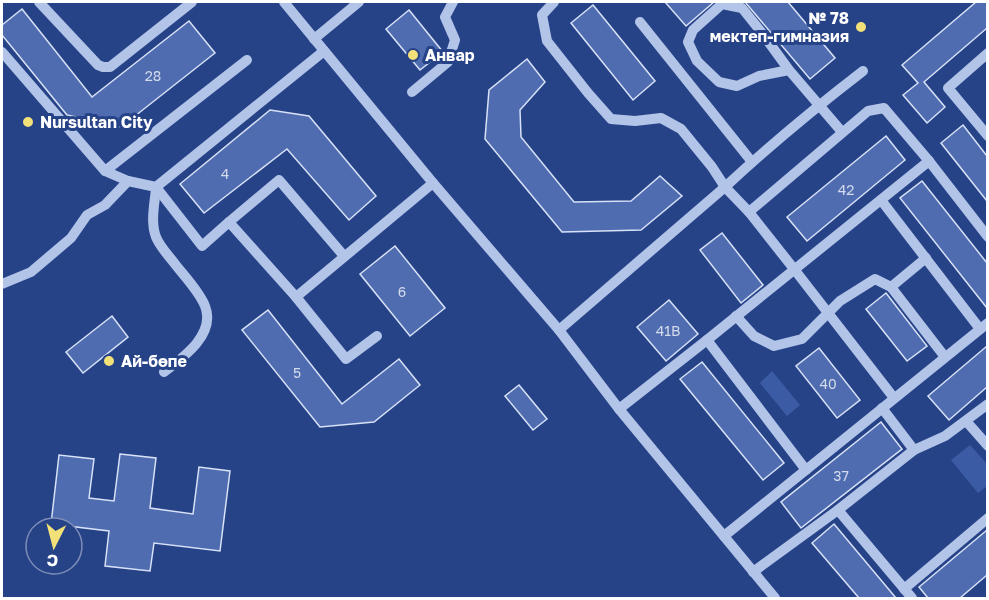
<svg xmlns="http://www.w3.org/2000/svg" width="989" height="600" viewBox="0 0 989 600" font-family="'Golos Text',sans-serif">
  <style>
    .green { fill: #3b5ca5 }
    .building { fill: #4f6cb0; stroke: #d7e1f7; stroke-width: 1.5 }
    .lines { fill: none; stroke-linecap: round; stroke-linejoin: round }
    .minor { stroke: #b3c4e9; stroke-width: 10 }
    .poi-dot { fill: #f2e078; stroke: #274388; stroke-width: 2 }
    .labels { text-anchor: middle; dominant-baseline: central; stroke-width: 6; stroke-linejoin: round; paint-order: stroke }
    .number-label { font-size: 14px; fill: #d3daeb }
    .poi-label { font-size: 16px; font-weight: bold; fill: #fff; stroke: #274388; text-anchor: start }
  </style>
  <rect width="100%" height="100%" fill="#274388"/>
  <g class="green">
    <path d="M 772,371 L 800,405 L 787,416 L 760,383 Z"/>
    <path d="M 970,445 L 987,464 L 987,486 L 978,493 L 951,460 Z"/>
  </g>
  <g class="building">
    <path d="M 665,2 L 714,2 L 686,26 Z"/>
    <path d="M 745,2 L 788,2 L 835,58 L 810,79 Z"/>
    <path d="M 976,2 L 987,2 L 987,28 L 924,82 L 945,107 L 927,123 L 903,95 L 918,83 L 902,65 Z"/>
    <path d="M 593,5 L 655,81 L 633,100 L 571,23 Z"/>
    <path d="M 22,9 L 92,97 L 189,21 L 215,53 L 121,127 L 67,115 L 2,35 L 2,25 Z"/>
    <path d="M 409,10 L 443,52 L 420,70 L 386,29 Z"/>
    <path d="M 527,59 L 545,82 L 520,110 L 521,137 L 574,202 L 631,201 L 660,176 L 682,196 L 641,230 L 562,232 L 485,139 L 489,90 Z"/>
    <path d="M 270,110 L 309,116 L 376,196 L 349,220 L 287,149 L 204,213 L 180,184 Z"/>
    <path d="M 963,125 L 987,156 L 987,201 L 941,143 Z"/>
    <path d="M 886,136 L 905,160 L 807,241 L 787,217 Z"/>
    <path d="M 922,181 L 987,263 L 987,308 L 900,198 Z"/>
    <path d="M 722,233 L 763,285 L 741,303 L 700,250 Z"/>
    <path d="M 395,246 L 445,308 L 410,336 L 360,274 Z"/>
    <path d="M 886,293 L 927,346 L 907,361 L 866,309 Z"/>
    <path d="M 669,300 L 698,334 L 666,361 L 637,327 Z"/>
    <path d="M 268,310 L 342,404 L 399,359 L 420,385 L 374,422 L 320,427 L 242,330 Z"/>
    <path d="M 112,316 L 128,337 L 83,373 L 66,352 Z"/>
    <path d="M 987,346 L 987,387 L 949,420 L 928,396 Z"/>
    <path d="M 819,348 L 860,400 L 837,418 L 796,366 Z"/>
    <path d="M 702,362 L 784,463 L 763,480 L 680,379 Z"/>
    <path d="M 519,385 L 547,419 L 533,430 L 505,396 Z"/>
    <path d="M 881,422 L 902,449 L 801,528 L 781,502 Z"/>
    <path d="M 120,454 L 156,458 L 150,508 L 193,514 L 199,467 L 230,471 L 220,551 L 154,543 L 150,571 L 105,566 L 109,531 L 51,524 L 59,455 L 94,459 L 89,498 L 114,501 Z"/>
    <path d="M 834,524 L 896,598 L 859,598 L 812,543 Z"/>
    <path d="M 987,530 L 987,575 L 960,598 L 928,598 L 919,587 Z"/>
  </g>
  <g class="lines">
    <g class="minor">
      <path d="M 39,2 L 98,65 L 103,67 L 110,67 L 192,2"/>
      <path d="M 284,2 L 433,183 L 559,330 L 619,409 L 775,598"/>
      <path d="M 554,2 L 542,15 L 547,41 L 588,93 L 611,119 L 635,121 L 661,118 L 681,129 L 712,167 L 725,187 L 749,212 L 794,269 L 894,398"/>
      <path d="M 640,22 L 752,162"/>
      <path d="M 314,39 L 359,2"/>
      <path d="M 324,51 L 156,187 L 202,246 L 229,222 L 296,297 L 346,359 L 377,336"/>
      <path d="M 2,52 L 105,171 L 128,181 L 156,187 C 155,203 150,221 156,237 C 160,247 169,256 175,264 C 185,277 199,291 205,306 C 216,334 184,357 164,372"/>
      <path d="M 988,53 L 948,88 L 988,136"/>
      <path d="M 789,70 L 759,76 L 737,86 L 719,82 L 697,61 L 688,42 L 693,30 L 722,4 L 742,8 L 762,33 L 789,70 L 842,132"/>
      <path d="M 412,92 L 448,62 L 455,40 L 445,17 L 453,2"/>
      <path d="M 105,171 L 247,60"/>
      <path d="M 881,200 L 980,329"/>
      <path d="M 749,212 L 868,111 L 884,108 L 929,161 L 988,237"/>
      <path d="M 229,222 L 279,180 L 344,256"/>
      <path d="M 926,258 L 891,287 L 945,357"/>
      <path d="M 2,284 L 31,272 L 71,238 L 87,215 L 105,205 L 128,181"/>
      <path d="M 296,297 L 433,183"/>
      <path d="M 736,316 L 754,336 L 774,346 L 802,339 L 840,301 L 875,279 L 891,287"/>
      <path d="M 559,330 L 725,187 C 769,146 815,108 863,71"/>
      <path d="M 707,340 L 929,161"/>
      <path d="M 882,408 L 914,450"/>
      <path d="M 619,409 L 707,340 L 806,470"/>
      <path d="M 966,421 L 988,446"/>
      <path d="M 838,510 L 912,598"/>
      <path d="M 724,536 L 988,323"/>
      <path d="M 753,572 L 838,510 L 914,450 L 945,436 L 988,404"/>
      <path d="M 904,589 L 988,518"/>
    </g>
  </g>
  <g class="poi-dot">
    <circle cx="861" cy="27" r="6"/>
    <circle cx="413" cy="55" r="6"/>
    <circle cx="28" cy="122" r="6"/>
    <circle cx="109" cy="361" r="6"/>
  </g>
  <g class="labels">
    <g class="number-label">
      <text x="153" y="75">28</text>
      <text x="225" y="173">4</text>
      <text x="846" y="189">42</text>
      <text x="402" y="291">6</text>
      <text x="668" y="330">41В</text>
      <text x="297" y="372">5</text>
      <text x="828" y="383">40</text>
      <text x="841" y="475">37</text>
    </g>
    <g class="poi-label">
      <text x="849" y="18" text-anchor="end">№ 78<tspan x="849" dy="18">мектеп-гимназия</tspan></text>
      <text x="425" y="55">Анвар</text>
      <text x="40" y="122">Nursultan City</text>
      <text x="121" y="361">Ай-бөпе</text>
    </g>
  </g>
  <rect width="989" height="600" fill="none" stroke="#ffffff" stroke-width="6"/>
  <g transform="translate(54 546) rotate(186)"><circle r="28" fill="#274388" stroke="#7d8eb8" stroke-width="1.5"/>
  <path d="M0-4.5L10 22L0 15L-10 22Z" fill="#f2e078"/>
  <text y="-9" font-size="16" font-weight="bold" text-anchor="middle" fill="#ffffff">С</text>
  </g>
</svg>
